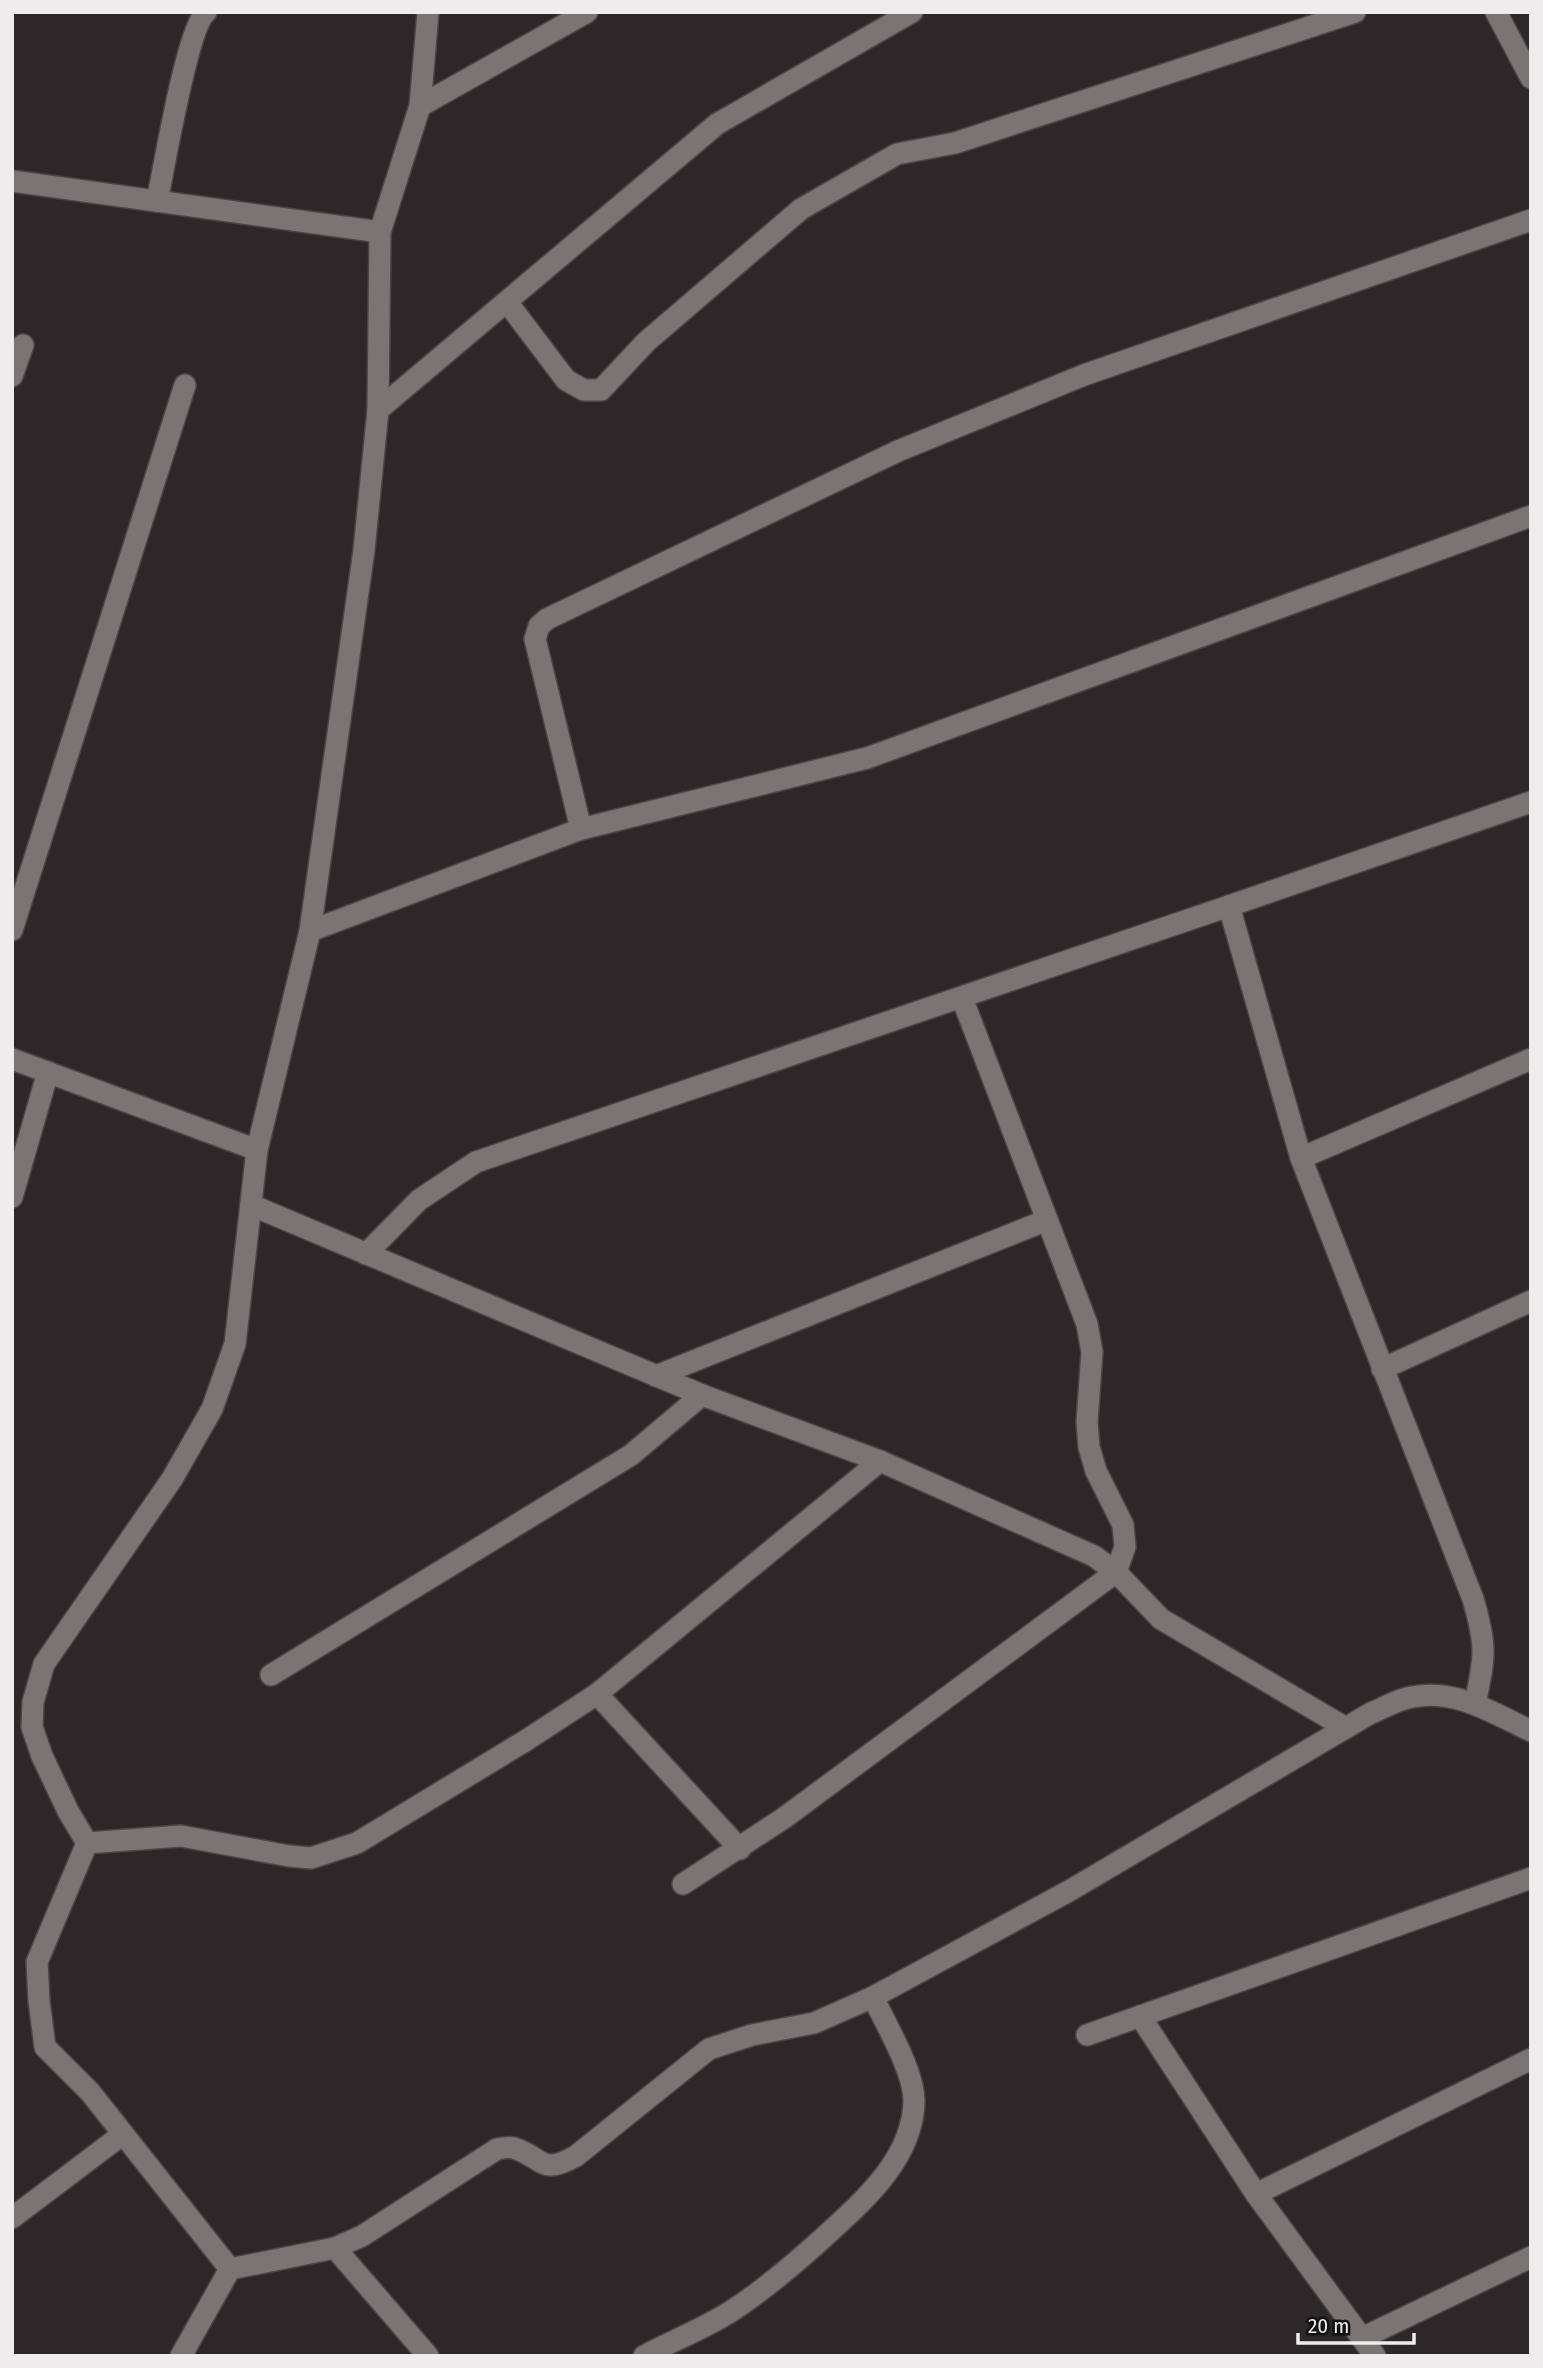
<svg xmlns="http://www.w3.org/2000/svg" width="1543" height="2368" viewBox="0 0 1543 2368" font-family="'Fira Sans Condensed',sans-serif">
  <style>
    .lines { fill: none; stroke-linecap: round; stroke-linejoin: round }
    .street-casing { stroke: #4a4546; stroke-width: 24 }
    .street { stroke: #7a7475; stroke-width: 21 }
  </style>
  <rect width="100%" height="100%" fill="#2d2729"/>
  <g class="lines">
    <defs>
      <g id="street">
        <path d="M 1496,12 L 1531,78"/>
        <path d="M 420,106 L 587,12"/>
        <path d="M 12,181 L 380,232"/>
        <path d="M 157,201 C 164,169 187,28 206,12"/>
        <path d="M 507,302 L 566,380 L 584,390 L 601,390 L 646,342 L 801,209 L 897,154 L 955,143 L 1355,12"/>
        <path d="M 12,376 L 23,345"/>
        <path d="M 378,410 L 717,124 L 912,12"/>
        <path d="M 1531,802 L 1229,906 L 1301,1158 L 1531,1059"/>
        <path d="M 581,829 L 535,639 L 539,626 L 547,619 L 898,451 L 1084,375 L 1531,220"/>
        <path d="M 12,930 L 185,385"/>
        <path d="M 310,931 L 581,829 L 867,758 L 1531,516"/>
        <path d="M 12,1059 L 257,1150"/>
        <path d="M 1301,1158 L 1473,1599 C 1487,1646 1485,1657 1475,1704"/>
        <path d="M 12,1197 L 48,1072"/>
        <path d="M 251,1205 L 702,1395 L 880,1461 L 1094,1556 L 1116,1572 L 1161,1619 L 1346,1728"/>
        <path d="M 366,1254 L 419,1200 L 476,1162 L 1229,906"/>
        <path d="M 1382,1369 L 1531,1301"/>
        <path d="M 656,1376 L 1047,1220"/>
        <path d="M 271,1675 L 631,1455 L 702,1395"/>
        <path d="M 597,1694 L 740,1849"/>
        <path d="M 87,1843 L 181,1836 L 289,1856 L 311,1858 L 357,1843 L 525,1741 L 597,1694 L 880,1461"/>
        <path d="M 683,1884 L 784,1818 L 1116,1572 L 1125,1547 L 1123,1525 L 1096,1471 L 1089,1447 L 1087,1422 L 1092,1352 L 1087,1324 L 962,998"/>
        <path d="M 1140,2016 L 1256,2194 L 1375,2356"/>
        <path d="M 1087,2035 L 1531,1878"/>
        <path d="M 1256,2194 L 1531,2059"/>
        <path d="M 12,2218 L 123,2134"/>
        <path d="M 335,2248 L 428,2356"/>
        <path d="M 230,2269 L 90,2092 L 45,2047 L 39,2001 L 37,1962 L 87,1843 L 68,1811 L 42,1756 L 32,1727 L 33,1702 L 44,1664 L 172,1479 L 212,1409 L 235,1344 L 257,1150 L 310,931 L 364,550 L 378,410 L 380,232 L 420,106 L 428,12"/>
        <path d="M 1362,2338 L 1531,2257"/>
        <path d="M 181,2356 L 230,2269 L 335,2248 L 362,2236 L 497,2149 C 502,2148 509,2147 514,2148 C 544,2158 540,2176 576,2156 L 709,2049 L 752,2035 L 814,2023 L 873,1997 L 1069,1891 L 1371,1713 C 1384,1708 1398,1699 1412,1697 C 1455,1688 1493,1713 1531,1731"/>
        <path d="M 644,2356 C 672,2341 703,2329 730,2312 C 763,2291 792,2266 822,2239 C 861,2203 913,2160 914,2101 C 914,2071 886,2025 873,1997"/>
      </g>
    </defs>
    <use href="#street" class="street-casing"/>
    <use href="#street" class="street"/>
  </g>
  <rect width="1543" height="2368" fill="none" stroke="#f0eced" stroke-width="28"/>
  <path d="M1298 2333v10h116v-10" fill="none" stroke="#f0eced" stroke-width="3.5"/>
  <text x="1308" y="2333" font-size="21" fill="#f0eced" stroke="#131111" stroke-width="5" paint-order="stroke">20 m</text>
</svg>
